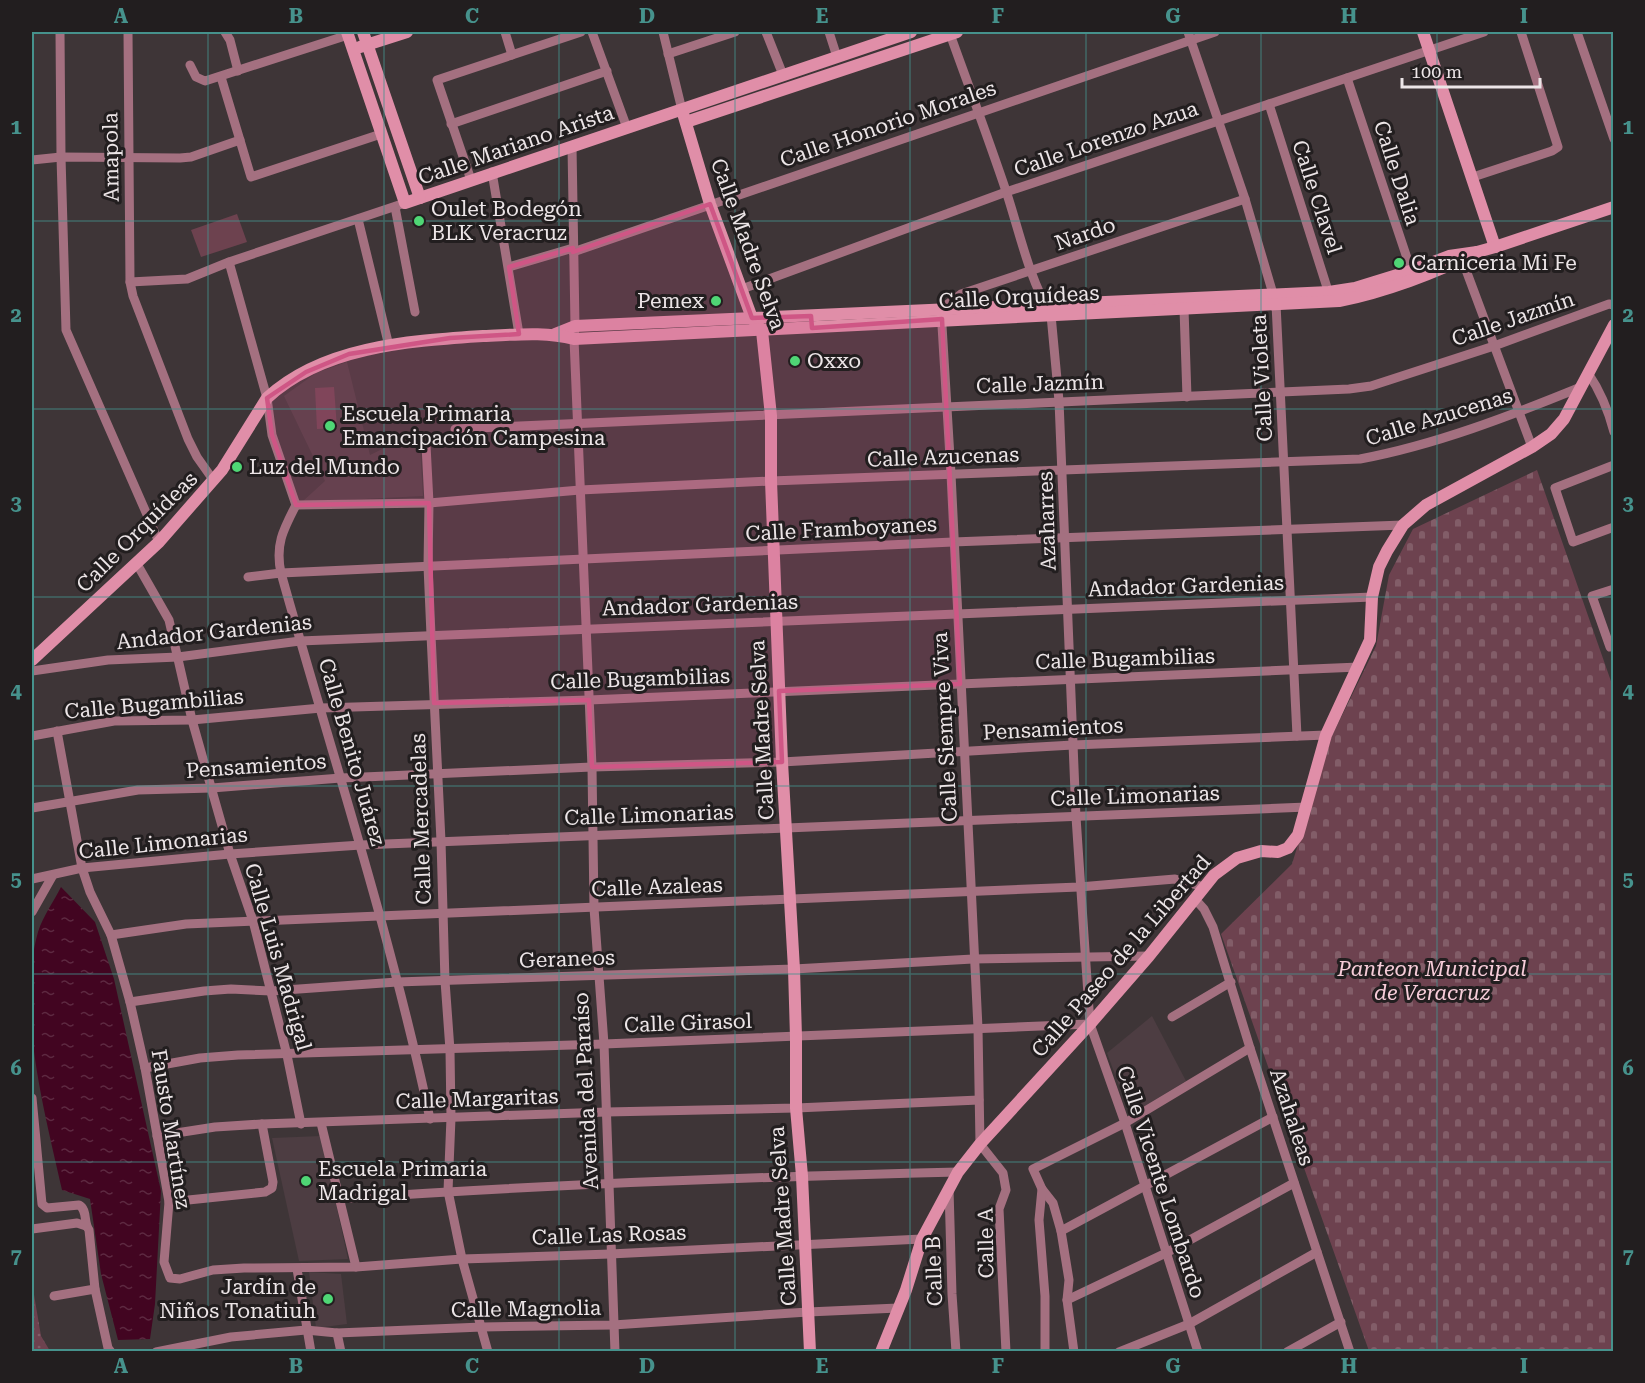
<svg xmlns="http://www.w3.org/2000/svg" width="1645" height="1383" viewBox="0 0 1645 1383" font-family="'Roboto Serif',serif">
  <style>
    .built { fill: #4d3d42 }
    .grass { fill: url(#grass-dots) }
    .cemetery { fill: url(#cemetery-stones) }
    .pitch { fill: #6d424f }
    .water { fill: url(#water-ripples) }
    .lines { fill: none; stroke-linecap: round; stroke-linejoin: round }
    .street { stroke: #a47080; stroke-width: 9 }
    .secondary { stroke: #e08ea8; stroke-width: 12 }
    .marked { fill: #cf5685; fill-opacity: 0.2; stroke: #cf5685; stroke-width: 4.5; stroke-linejoin: round }
    .grid { fill: none; stroke: #46928c; stroke-width: 1.5; stroke-opacity: 0.55 }
    .poi-dot { fill: #4fd675; stroke: #221e1f; stroke-width: 2 }
    .labels { text-anchor: middle; dominant-baseline: central; stroke-width: 6; stroke-linejoin: round; paint-order: stroke }
    .street-label { font-size: 21px; fill: #ece5e7; stroke: #221e1f }
    .poi-label { font-size: 21px; fill: #ece5e7; stroke: #221e1f; text-anchor: start }
    .park-label { font-size: 21px; font-style: italic; fill: #f7cdd9; stroke: #221e1f }
    .neatline { fill: none; stroke: #46928c; stroke-width: 2 }
    .grid-label { font-size: 20px; text-anchor: middle; font-weight: bold; fill: #46928c }
  </style>
  <defs>
    <pattern id="grass-dots" width="8" height="8" patternUnits="userSpaceOnUse" patternTransform="scale(1.5)"><rect width="8" height="8" fill="#6d424f"/><path d="M2 2h.1M6 6h.1" fill="none" stroke="#825d68" stroke-width="1.8" stroke-linecap="round"/></pattern>
    <pattern id="cemetery-stones" width="16" height="16" patternUnits="userSpaceOnUse" patternTransform="scale(1.5)"><rect width="16" height="16" fill="#6d424f"/><path d="M2 7V4a2 2 0 0 1 4 0v3zM10 15v-3a2 2 0 0 1 4 0v3z" fill="#825d68"/></pattern>
    <pattern id="water-ripples" width="26" height="14" patternUnits="userSpaceOnUse" patternTransform="scale(1.5)"><rect width="26" height="14" fill="#420521"/><path d="M2 4q2-2 4 0t4 0M15 11q2-2 4 0t4 0" fill="none" stroke="#5d2941"/></pattern>
  </defs>
  <rect width="100%" height="100%" fill="#3e3537"/>
  <g class="built">
    <path d="M 347,362 L 370,455 L 419,431 L 423,496 L 302,502 L 325,481 L 284,396 L 316,373 Z"/>
    <path d="M 1152,1016 L 1186,1081 L 1130,1115 L 1107,1053 Z"/>
    <path d="M 321,1136 L 348,1259 L 299,1261 L 272,1138 Z"/>
    <path d="M 309,1272 L 341,1274 L 347,1324 L 316,1328 Z"/>
  </g>
  <path class="grass" d="M 32,1283 L 41,1336 L 50,1351 L 32,1351 Z"/>
  <path class="cemetery" d="M 1537,470 L 1613,687 L 1613,1351 L 1369,1351 L 1221,934 L 1292,864 L 1330,740 L 1376,646 L 1389,575 L 1413,529 Z"/>
  <g class="pitch">
    <path d="M 237,214 L 247,242 L 201,257 L 191,230 Z"/>
    <path d="M 334,387 L 337,428 L 317,429 L 315,388 Z"/>
  </g>
  <path class="water" d="M 61,887 L 95,922 L 114,979 L 161,1191 L 155,1304 L 150,1339 L 118,1340 L 101,1274 L 90,1199 L 62,1190 C 45,1113 16,1010 38,932 C 43,916 54,901 61,887 Z"/>
  <g class="lines">
    <g class="street">
      <path d="M 60,32 L 61,157 L 66,330 L 159,542"/>
      <path d="M 128,32 L 130,282 L 133,296 L 188,439 L 197,457 L 214,481"/>
      <path d="M 225,32 L 230,40 L 238,71"/>
      <path d="M 505,32 L 512,55"/>
      <path d="M 592,32 L 627,128"/>
      <path d="M 663,32 L 682,110"/>
      <path d="M 766,32 L 783,75"/>
      <path d="M 829,32 L 837,57"/>
      <path d="M 1188,32 L 1245,199 L 1276,304 L 1297,736"/>
      <path d="M 1577,32 L 1614,139"/>
      <path d="M 950,34 C 969,87 989,140 1007,194 C 1020,234 1029,278 1051,315 L 1059,401 L 1076,817 L 1090,1024 L 1125,1123 L 1198,1352"/>
      <path d="M 668,54 L 735,32"/>
      <path d="M 190,65 L 196,77 L 205,81 L 348,35"/>
      <path d="M 221,77 L 251,177 L 381,134"/>
      <path d="M 1347,78 L 1413,276"/>
      <path d="M 1269,104 L 1330,297"/>
      <path d="M 451,124 L 607,71"/>
      <path d="M 572,146 L 575,326 L 574,339 L 592,767 L 594,908 L 604,1044 L 615,1352"/>
      <path d="M 32,160 L 61,157 L 180,158 L 191,157 L 240,140"/>
      <path d="M 492,172 L 519,334"/>
      <path d="M 1473,177 L 1552,151 L 1558,147 L 1521,32"/>
      <path d="M 471,180 L 437,80 L 581,32"/>
      <path d="M 395,207 L 415,312"/>
      <path d="M 358,219 L 389,346"/>
      <path d="M 573,252 L 1215,32"/>
      <path d="M 1460,254 L 1532,447"/>
      <path d="M 229,262 L 267,398 L 272,435 L 296,505 C 283,530 275,545 281,573 C 332,755 391,935 430,1119"/>
      <path d="M 509,267 L 573,248"/>
      <path d="M 130,282 L 187,279 L 229,262 L 405,203"/>
      <path d="M 742,289 L 1006,192 L 1484,32"/>
      <path d="M 1184,309 L 1187,397"/>
      <path d="M 1588,373 C 1601,392 1608,409 1614,432"/>
      <path d="M 455,429 L 1349,389 L 1371,386 L 1494,346 L 1609,304 L 1614,305"/>
      <path d="M 426,445 L 429,503 L 428,566 L 431,635 L 441,841 L 445,981 L 450,1050 L 451,1118 L 448,1191 L 462,1259 L 488,1352"/>
      <path d="M 1614,465 L 1555,488 L 1573,542 L 1614,527"/>
      <path d="M 296,505 L 429,503 L 580,490 L 771,481 L 1360,459 C 1435,445 1510,416 1581,387"/>
      <path d="M 137,564 L 169,620 L 192,720 L 230,854 L 253,921 L 287,1055 L 301,1124"/>
      <path d="M 248,577 L 281,573 L 953,542 L 1403,525"/>
      <path d="M 1614,589 L 1592,596 L 1610,647 L 1614,646"/>
      <path d="M 32,671 L 108,660 L 178,657 L 300,641 L 1372,597"/>
      <path d="M 57,731 L 82,868 L 90,892 L 111,935 L 130,1002 L 145,1068 L 169,1202 L 164,1262 L 170,1278 L 180,1279 L 213,1270 L 244,1268 L 356,1267 L 462,1259 L 610,1254 L 922,1239"/>
      <path d="M 32,736 L 114,721 L 192,720 L 321,708 L 589,700 L 1359,667"/>
      <path d="M 32,808 L 138,790 L 212,788 L 341,778 L 592,767 L 782,762 L 1073,745 L 1326,735"/>
      <path d="M 32,879 L 82,868 L 230,854 L 361,845 L 1307,807"/>
      <path d="M 1194,898 L 1204,909 L 1213,927 L 1250,1048 L 1350,1352"/>
      <path d="M 32,912 L 53,875"/>
      <path d="M 111,935 L 186,924 L 1079,887 L 1175,879 L 1204,887"/>
      <path d="M 130,1002 L 204,991 L 231,989 L 271,991 L 397,982 L 794,969 L 973,959 L 1149,956"/>
      <path d="M 1172,1017 L 1231,982"/>
      <path d="M 145,1068 L 200,1058 L 238,1055 L 604,1044 L 1090,1024"/>
      <path d="M 32,1098 L 42,1204 L 47,1208 L 79,1205 C 88,1210 83,1222 89,1230 L 95,1289 L 108,1348 L 111,1352"/>
      <path d="M 321,1123 L 356,1267"/>
      <path d="M 157,1136 L 215,1127 L 262,1124 L 606,1112 L 796,1108 L 979,1100"/>
      <path d="M 949,1189 L 952,1294 L 956,1352"/>
      <path d="M 1042,1189 L 1053,1203 L 1061,1231 L 1069,1280 L 1067,1300 L 1074,1352"/>
      <path d="M 339,1199 C 545,1184 752,1177 958,1172"/>
      <path d="M 169,1202 L 265,1192 L 272,1188 L 273,1182 L 262,1124"/>
      <path d="M 32,1229 L 77,1223 L 86,1226"/>
      <path d="M 1061,1231 L 1273,1117"/>
      <path d="M 297,1269 L 311,1352"/>
      <path d="M 54,1296 L 95,1289"/>
      <path d="M 1067,1300 L 1166,1253 L 1294,1183"/>
      <path d="M 337,1333 L 341,1352"/>
      <path d="M 156,1352 L 231,1337 L 306,1330 L 337,1333 L 482,1327 L 613,1325 L 808,1312 L 898,1308"/>
      <path d="M 1006,1352 L 999,1209 L 1006,1190 L 1003,1173 L 980,1144 L 978,1028 L 951,474 L 941,309 L 961,294 L 1245,199"/>
      <path d="M 1045,1352 L 1045,1296 L 1039,1220 L 1042,1189 L 1033,1169 L 1125,1123 L 1250,1048"/>
      <path d="M 1119,1352 L 1189,1324 L 1317,1252"/>
      <path d="M 1287,1352 L 1341,1322"/>
    </g>
    <g class="secondary">
      <path d="M 347,32 L 405,203 L 911,32"/>
      <path d="M 363,32 L 420,198"/>
      <path d="M 1423,32 L 1495,247"/>
      <path d="M 360,47 L 407,32"/>
      <path d="M 682,110 L 710,204 L 752,318 L 762,331 L 771,416 L 771,481 L 782,762 L 794,969 L 796,1037 L 796,1108 L 802,1176 L 810,1352"/>
      <path d="M 686,122 L 957,32"/>
      <path d="M 555,334 L 575,326 L 1329,292 L 1355,288 L 1410,271 L 1449,256 L 1477,252 L 1495,247 L 1614,207"/>
      <path d="M 32,660 L 159,542 L 222,470 L 267,398 C 323,346 410,341 483,336 C 513,335 544,331 574,339 L 1339,301 C 1381,293 1439,272 1477,252"/>
      <path d="M 881,1352 L 906,1290 L 922,1239 L 958,1172 L 980,1144 L 1090,1024 L 1149,956 L 1214,875 L 1237,858 L 1261,851 L 1278,852 L 1288,848 L 1298,835 L 1326,735 L 1370,640 L 1372,597 L 1379,567 L 1387,551 L 1403,525 L 1426,505 L 1532,447 L 1551,434 L 1564,419 L 1614,325"/>
    </g>
  </g>
  <path class="marked" d="M 710,204 L 752,318 L 811,316 L 812,328 L 942,319 L 960,684 L 779,691 L 782,762 L 592,767 L 589,700 L 434,703 L 429,503 L 296,505 L 272,435 L 267,398 L 306,372 L 349,354 L 450,338 L 519,334 L 509,267 L 573,248 L 573,252 Z"/>
  <path class="grid" d="M 208,32 L 208,1352M 384,32 L 384,1352M 559,32 L 559,1352M 735,32 L 735,1352M 910,32 L 910,1352M 1086,32 L 1086,1352M 1261,32 L 1261,1352M 1437,32 L 1437,1352M 32,221 L 1614,221M 32,409 L 1614,409M 32,597 L 1614,597M 32,786 L 1614,786M 32,974 L 1614,974M 32,1162 L 1614,1162"/>
  <g class="poi-dot">
    <circle cx="419" cy="221" r="6"/>
    <circle cx="1399" cy="263" r="6"/>
    <circle cx="716" cy="301" r="6"/>
    <circle cx="795" cy="361" r="6"/>
    <circle cx="330" cy="426" r="6"/>
    <circle cx="237" cy="467" r="6"/>
    <circle cx="306" cy="1181" r="6"/>
    <circle cx="328" cy="1299" r="6"/>
  </g>
  <g class="labels">
    <g class="street-label">
      <text transform="translate(888 124) rotate(-19)">Calle Honorio Morales</text>
      <text transform="translate(1106 139) rotate(-19)">Calle Lorenzo Azua</text>
      <text transform="translate(516 145) rotate(-19)">Calle Mariano Arista</text>
      <text transform="translate(111 157) rotate(-91)">Amapola</text>
      <text transform="translate(1397 173) rotate(72)">Calle Dalia</text>
      <text transform="translate(1317 197) rotate(72)">Calle Clavel</text>
      <text transform="translate(1085 234) rotate(-19)">Nardo</text>
      <text transform="translate(748 244) rotate(70)">Calle Madre Selva</text>
      <text transform="translate(1019 297) rotate(-3)">Calle Orquídeas</text>
      <text transform="translate(1513 319) rotate(-19)">Calle Jazmín</text>
      <text transform="translate(1262 378) rotate(-93)">Calle Violeta</text>
      <text transform="translate(1040 384) rotate(-2)">Calle Jazmín</text>
      <text transform="translate(1439 417) rotate(-17)">Calle Azucenas</text>
      <text transform="translate(943 457) rotate(-2)">Calle Azucenas</text>
      <text transform="translate(1047 521) rotate(-92)">Azaharres</text>
      <text transform="translate(841 529) rotate(-3)">Calle Framboyanes</text>
      <text transform="translate(137 532) rotate(-45)">Calle Orquídeas</text>
      <text transform="translate(1186 586) rotate(-2)">Andador Gardenias</text>
      <text transform="translate(700 605) rotate(-2)">Andador Gardenias</text>
      <text transform="translate(214 632) rotate(-6)">Andador Gardenias</text>
      <text transform="translate(1125 659) rotate(-2)">Calle Bugambilias</text>
      <text transform="translate(640 679) rotate(-2)">Calle Bugambilias</text>
      <text transform="translate(154 704) rotate(-5)">Calle Bugambilias</text>
      <text transform="translate(945 727) rotate(-93)">Calle Siempre Viva</text>
      <text transform="translate(1053 729) rotate(-3)">Pensamientos</text>
      <text transform="translate(762 730) rotate(-93)">Calle Madre Selva</text>
      <text transform="translate(352 752) rotate(74)">Calle Benito Juárez</text>
      <text transform="translate(256 766) rotate(-4)">Pensamientos</text>
      <text transform="translate(1135 796) rotate(-2)">Calle Limonarias</text>
      <text transform="translate(649 815) rotate(-2)">Calle Limonarias</text>
      <text transform="translate(421 819) rotate(-92)">Calle Mercadelas</text>
      <text transform="translate(163 843) rotate(-6)">Calle Limonarias</text>
      <text transform="translate(657 887) rotate(-2)">Calle Azaleas</text>
      <text transform="translate(1121 956) rotate(-49)">Calle Paseo de la Libertad</text>
      <text transform="translate(278 957) rotate(74)">Calle Luis Madrigal</text>
      <text transform="translate(567 959) rotate(-2)">Geraneos</text>
      <text transform="translate(688 1023) rotate(-2)">Calle Girasol</text>
      <text transform="translate(586 1091) rotate(-93)">Avenida del Paraíso</text>
      <text transform="translate(477 1099) rotate(-2)">Calle Margaritas</text>
      <text transform="translate(1292 1117) rotate(72)">Azahaleas</text>
      <text transform="translate(171 1129) rotate(81)">Fausto Martínez</text>
      <text transform="translate(1161 1182) rotate(72)">Calle Vicente Lombardo</text>
      <text transform="translate(783 1216) rotate(-94)">Calle Madre Selva</text>
      <text transform="translate(609 1235) rotate(-2)">Calle Las Rosas</text>
      <text transform="translate(986 1243) rotate(-91)">Calle A</text>
      <text transform="translate(934 1271) rotate(-92)">Calle B</text>
      <text transform="translate(526 1309) rotate(-1)">Calle Magnolia</text>
    </g>
    <g class="poi-label">
      <text x="431" y="209">Oulet Bodegón<tspan x="431" dy="24">BLK Veracruz</tspan></text>
      <text x="1411" y="263">Carniceria Mi Fe</text>
      <text x="704" y="301" text-anchor="end">Pemex</text>
      <text x="807" y="361">Oxxo</text>
      <text x="342" y="414">Escuela Primaria<tspan x="342" dy="24">Emancipación Campesina</tspan></text>
      <text x="249" y="467">Luz del Mundo</text>
      <text x="318" y="1169">Escuela Primaria<tspan x="318" dy="24">Madrigal</tspan></text>
      <text x="316" y="1287" text-anchor="end">Jardín de<tspan x="316" dy="24">Niños Tonatiuh</tspan></text>
    </g>
    <g class="park-label">
      <text x="1432" y="969">Panteon Municipal<tspan x="1432" dy="24">de Veracruz</tspan></text>
    </g>
  </g>
  <rect width="1645" height="1383" fill="none" stroke="#221e1f" stroke-width="66"/>
  <path d="M1402 78v9h138v-9" fill="none" stroke="#ece5e7" stroke-width="3"/>
  <text x="1411" y="78" font-size="18" fill="#ece5e7" stroke="#221e1f" stroke-width="4.5" paint-order="stroke">100 m</text>
  <rect x="33" y="33" width="1579" height="1317" class="neatline"/>
  <g class="grid-label">
    <text x="121" y="23">A</text>
    <text x="296" y="23">B</text>
    <text x="472" y="23">C</text>
    <text x="647" y="23">D</text>
    <text x="822" y="23">E</text>
    <text x="998" y="23">F</text>
    <text x="1173" y="23">G</text>
    <text x="1349" y="23">H</text>
    <text x="1524" y="23">I</text>
    <text x="16" y="134">1</text>
    <text x="1628" y="134">1</text>
    <text x="16" y="322">2</text>
    <text x="1628" y="322">2</text>
    <text x="16" y="510">3</text>
    <text x="1628" y="510">3</text>
    <text x="16" y="698">4</text>
    <text x="1628" y="698">4</text>
    <text x="16" y="886">5</text>
    <text x="1628" y="886">5</text>
    <text x="16" y="1075">6</text>
    <text x="1628" y="1075">6</text>
    <text x="16" y="1263">7</text>
    <text x="1628" y="1263">7</text>
    <text x="121" y="1373">A</text>
    <text x="296" y="1373">B</text>
    <text x="472" y="1373">C</text>
    <text x="647" y="1373">D</text>
    <text x="822" y="1373">E</text>
    <text x="998" y="1373">F</text>
    <text x="1173" y="1373">G</text>
    <text x="1349" y="1373">H</text>
    <text x="1524" y="1373">I</text>
  </g>
</svg>
